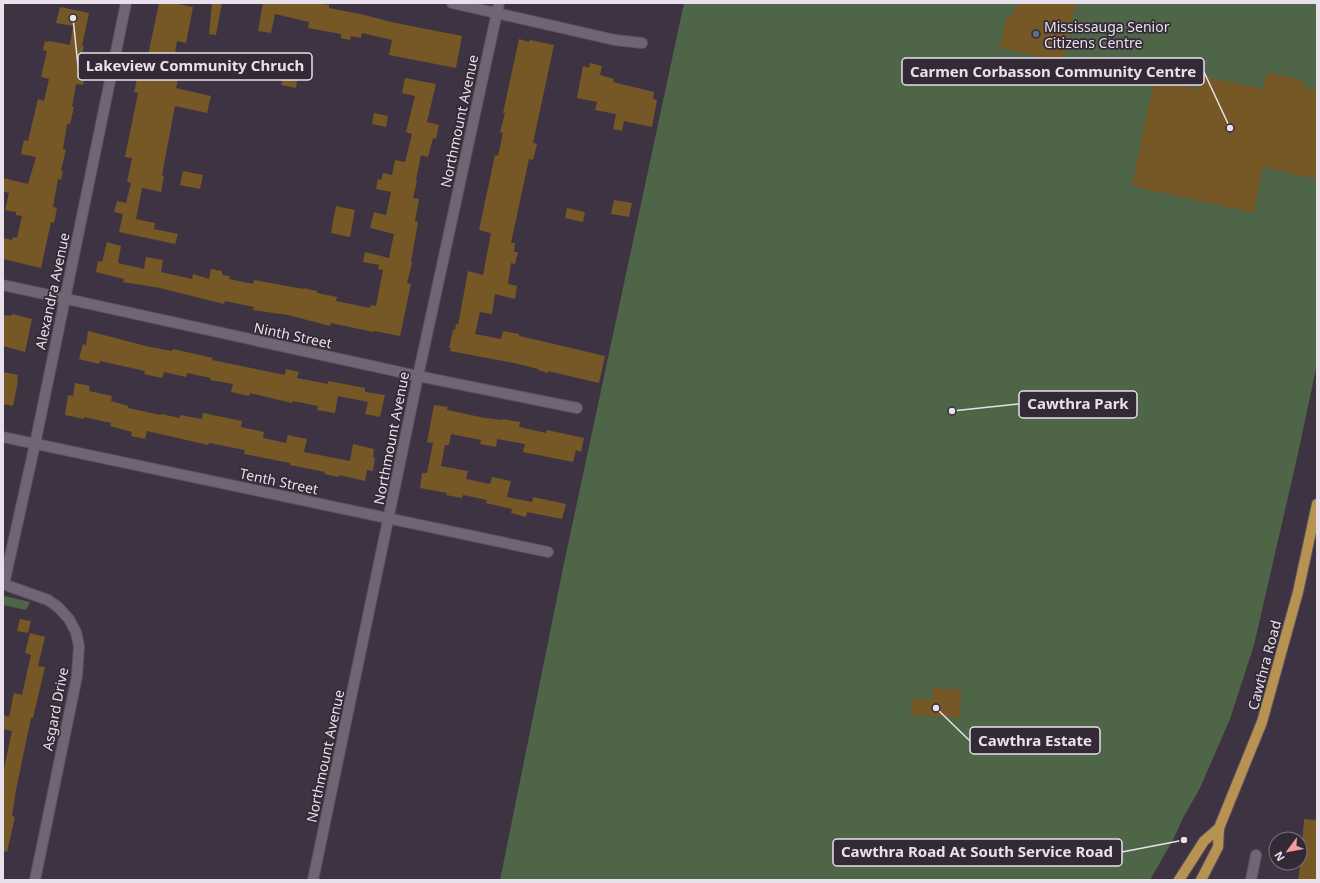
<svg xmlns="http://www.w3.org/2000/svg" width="1320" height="883" viewBox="0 0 1320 883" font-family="'Noto Sans',sans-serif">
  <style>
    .green { fill: #4f6547 }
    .building { fill: #765826 }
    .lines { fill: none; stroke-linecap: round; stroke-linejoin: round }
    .minor-casing { stroke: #5b525f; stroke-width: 12 }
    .major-casing { stroke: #5b525f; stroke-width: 12 }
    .minor { stroke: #706475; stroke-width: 10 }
    .major { stroke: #b79250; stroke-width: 10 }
    .service-dot { fill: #5c6f8a; stroke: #332937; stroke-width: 1.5 }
    .labels { text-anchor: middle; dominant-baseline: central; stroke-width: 3.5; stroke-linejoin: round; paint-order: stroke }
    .poi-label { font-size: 14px; fill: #e8e1eb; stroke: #332937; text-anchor: start }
    .street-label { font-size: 14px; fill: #e8e1eb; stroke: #332937 }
    .leader { fill: none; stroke: #e8e1eb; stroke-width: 1.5 }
    .callout-dot { fill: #e8e1eb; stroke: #332937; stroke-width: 1.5 }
    .callout { fill: #332937; stroke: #e8e1eb; stroke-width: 1.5 }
    .callout-label { font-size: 15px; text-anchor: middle; font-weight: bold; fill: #e8e1eb }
  </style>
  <rect width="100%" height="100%" fill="#3d3342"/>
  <g class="green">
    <path d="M 684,3 L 1317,3 L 1317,364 L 1297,458 L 1254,645 L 1230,719 L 1200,788 L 1182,820 L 1174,838 L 1150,880 L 500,880 L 563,568 Z"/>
    <path d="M 3,596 L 4,596 L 30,602 L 26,610 L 3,605 Z"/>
  </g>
  <g class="building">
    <path d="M 159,3 L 174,3 L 193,7 L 186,43 L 177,41 L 173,66 L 181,68 L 176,88 L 211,96 L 207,113 L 175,106 L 162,175 L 164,176 L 161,192 L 142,188 L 136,219 L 155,223 L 154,229 L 178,234 L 175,244 L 119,232 L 123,214 L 114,212 L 117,201 L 126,203 L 131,183 L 127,182 L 132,158 L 125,157 L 138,93 L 134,92 L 137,79 L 141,80 L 145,59 L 147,60 Z"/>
    <path d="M 212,3 L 222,3 L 216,35 L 209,34 Z"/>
    <path d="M 263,3 L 316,3 L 329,5 L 329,8 L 365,15 L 391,22 L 462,36 L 456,68 L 389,55 L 392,40 L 362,33 L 361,38 L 351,36 L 350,40 L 341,38 L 341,34 L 308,28 L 309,22 L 275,14 L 271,33 L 258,31 Z"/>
    <path d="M 1019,3 L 1076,3 L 1063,62 L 1000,48 L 1007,16 L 1012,17 L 1014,7 L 1018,8 Z"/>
    <path d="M 60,7 L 89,13 L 82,46 L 84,46 L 79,70 L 85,72 L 83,85 L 76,84 L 72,107 L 74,107 L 70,124 L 67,124 L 63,149 L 66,150 L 61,170 L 63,171 L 61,180 L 58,179 L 53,207 L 57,208 L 54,223 L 51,222 L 41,268 L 3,259 L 3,238 L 12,240 L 13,237 L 17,238 L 22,216 L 16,215 L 16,212 L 5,210 L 9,193 L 3,191 L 3,178 L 28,184 L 36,157 L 21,154 L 24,140 L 28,141 L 38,99 L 44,101 L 49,79 L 41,77 L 47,51 L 43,50 L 45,41 L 48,42 L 49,41 L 70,45 L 73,26 L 56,23 Z"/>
    <path d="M 519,39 L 529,42 L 530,40 L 554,45 L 533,143 L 537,144 L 533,160 L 529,159 L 511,243 L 515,243 L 514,252 L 518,252 L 515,264 L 511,263 L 508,284 L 517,286 L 515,299 L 495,294 L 492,314 L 480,312 L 475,334 L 501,339 L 503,331 L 519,334 L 519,336 L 537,340 L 605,356 L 599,383 L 548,371 L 548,373 L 538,370 L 538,369 L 514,363 L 450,351 L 451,348 L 449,348 L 453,330 L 455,330 L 456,324 L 458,325 L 468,271 L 483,275 L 491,233 L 479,230 L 495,155 L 498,156 L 503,133 L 500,132 L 505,113 L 503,113 Z"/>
    <path d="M 590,63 L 602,66 L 600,75 L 614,79 L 613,82 L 654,92 L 653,99 L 657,100 L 652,127 L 624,121 L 622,131 L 613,129 L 616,114 L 595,110 L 597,102 L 577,98 L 583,66 L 589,68 Z"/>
    <path d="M 285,67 L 299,69 L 296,88 L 281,85 Z"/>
    <path d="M 1267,72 L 1304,80 L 1303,87 L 1317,90 L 1317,179 L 1263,167 L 1254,213 L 1132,186 L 1154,80 L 1199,89 L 1202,76 L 1264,89 Z"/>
    <path d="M 405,78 L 436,84 L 427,122 L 439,125 L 436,139 L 433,138 L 428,157 L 421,155 L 416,180 L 417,181 L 413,198 L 419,199 L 415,221 L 418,222 L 411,262 L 412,263 L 407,283 L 411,284 L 400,336 L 374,331 L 373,332 L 331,323 L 330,326 L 288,315 L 253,310 L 254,307 L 225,301 L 224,304 L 160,288 L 123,282 L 124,279 L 96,272 L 98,261 L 102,262 L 107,242 L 121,246 L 118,263 L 144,269 L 146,257 L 163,260 L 161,272 L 192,279 L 193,274 L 209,279 L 211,269 L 222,271 L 222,275 L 230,276 L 229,279 L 253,284 L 254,280 L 303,289 L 303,288 L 317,291 L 317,293 L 337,297 L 336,301 L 370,308 L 371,305 L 376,306 L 383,270 L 378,269 L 379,265 L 363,262 L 365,252 L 389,258 L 394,234 L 370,228 L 374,212 L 386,215 L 391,192 L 376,189 L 378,179 L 381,180 L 383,173 L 392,175 L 395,160 L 405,162 L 412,134 L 406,132 L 415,96 L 402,93 Z"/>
    <path d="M 374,113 L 388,116 L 386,127 L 372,124 Z"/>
    <path d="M 183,171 L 203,175 L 200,189 L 180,185 Z"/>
    <path d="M 614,200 L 632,203 L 629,217 L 611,214 Z"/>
    <path d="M 336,206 L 355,210 L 350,237 L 331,233 Z"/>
    <path d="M 567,208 L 585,212 L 583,222 L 565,218 Z"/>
    <path d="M 12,314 L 32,319 L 25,352 L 3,346 L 3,315 L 11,316 Z"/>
    <path d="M 88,331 L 150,347 L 172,351 L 173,349 L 213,358 L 212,360 L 285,375 L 286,369 L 299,372 L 297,378 L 328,384 L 328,381 L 365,388 L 365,392 L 385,395 L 380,417 L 365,414 L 368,402 L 338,396 L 335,413 L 317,410 L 318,406 L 293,401 L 292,403 L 250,393 L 249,396 L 231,392 L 233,384 L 210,380 L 211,378 L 187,373 L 186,377 L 164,372 L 162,378 L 144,374 L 145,371 L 100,361 L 99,364 L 79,359 L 83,344 L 86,345 Z"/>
    <path d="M 3,372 L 18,375 L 17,380 L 18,381 L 13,406 L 3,404 Z"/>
    <path d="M 75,383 L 90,386 L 89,391 L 112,396 L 111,401 L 128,406 L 128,408 L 161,415 L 161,414 L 180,418 L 180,415 L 202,419 L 203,413 L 242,421 L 241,427 L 264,432 L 263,438 L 286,443 L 288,435 L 307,439 L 304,452 L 350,461 L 353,444 L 374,449 L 373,457 L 375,458 L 373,471 L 367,470 L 365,481 L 339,475 L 339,477 L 324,474 L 325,472 L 290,465 L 290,463 L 244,454 L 245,450 L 209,443 L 208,445 L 147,431 L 145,439 L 131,436 L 132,432 L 110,426 L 111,423 L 84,417 L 84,419 L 65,415 L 68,395 L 73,396 Z"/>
    <path d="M 434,405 L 448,407 L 447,410 L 485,418 L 503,420 L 503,419 L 520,422 L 519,427 L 546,433 L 547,430 L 584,438 L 581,452 L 576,450 L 573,462 L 523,452 L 525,444 L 497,439 L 496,447 L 480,444 L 481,440 L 451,434 L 449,445 L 445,445 L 441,466 L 468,471 L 466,479 L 490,484 L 492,477 L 511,481 L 507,497 L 532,502 L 533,497 L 566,504 L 562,519 L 527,512 L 526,517 L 511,513 L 512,509 L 486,503 L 487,500 L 463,495 L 462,498 L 446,495 L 447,493 L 420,488 L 422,473 L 427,473 L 433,443 L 427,442 Z"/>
    <path d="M 20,619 L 31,621 L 28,633 L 17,631 Z"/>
    <path d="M 30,633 L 45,637 L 38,666 L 45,667 L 33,718 L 31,718 L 16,790 L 12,816 L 15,817 L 7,852 L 3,851 L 3,773 L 12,731 L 3,729 L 3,715 L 9,717 L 14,693 L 22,695 L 31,655 L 25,653 Z"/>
    <path d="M 932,688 L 961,690 L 960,718 L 911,715 L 912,699 L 932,700 Z"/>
    <path d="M 1304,819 L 1317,820 L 1317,880 L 1298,880 L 1300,867 L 1300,844 L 1302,845 Z"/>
  </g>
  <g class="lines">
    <defs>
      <g id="minor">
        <path d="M 452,3 L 615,40 L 642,43"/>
        <path d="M 3,285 L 418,376 L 577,408"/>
        <path d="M 3,437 L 548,552"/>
        <path d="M 3,584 L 48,600 L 58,607 L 69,619 L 76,632 L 79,646 L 77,676 L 35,880"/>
        <path d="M 4,584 L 35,444 L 126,3"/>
        <path d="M 313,880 L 418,376 L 499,3"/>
        <path d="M 1251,880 L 1256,855"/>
      </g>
      <g id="major">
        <path d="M 1179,880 L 1204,841 L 1219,828"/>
        <path d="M 1201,880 L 1218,847 L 1219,828 L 1262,722 L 1298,592 L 1317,504"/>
      </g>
    </defs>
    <use href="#minor" class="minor-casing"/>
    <use href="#major" class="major-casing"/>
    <use href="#minor" class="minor"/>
    <use href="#major" class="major"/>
  </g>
  <circle class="service-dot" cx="1036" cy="34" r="4"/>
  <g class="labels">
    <g class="poi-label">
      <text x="1044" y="26">Mississauga Senior<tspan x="1044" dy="16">Citizens Centre</tspan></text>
    </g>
    <g class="street-label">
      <text transform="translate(459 121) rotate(-78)">Northmount Avenue</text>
      <text transform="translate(52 291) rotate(-78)">Alexandra Avenue</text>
      <text transform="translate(293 335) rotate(12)">Ninth Street</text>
      <text transform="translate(391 438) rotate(-79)">Northmount Avenue</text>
      <text transform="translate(279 481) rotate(12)">Tenth Street</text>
      <text transform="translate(1264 665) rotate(-75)">Cawthra Road</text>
      <text transform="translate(55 709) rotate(-79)">Asgard Drive</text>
      <text transform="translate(325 756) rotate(-78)">Northmount Avenue</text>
    </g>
  </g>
  <path class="leader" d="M73 18L78 66M1230 128L1204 72M952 411L1019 404M936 708L970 741M1184 840L1122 852"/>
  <g class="callout-dot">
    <circle cx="73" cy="18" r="4"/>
    <circle cx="1230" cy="128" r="4"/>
    <circle cx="952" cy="411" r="4"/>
    <circle cx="936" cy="708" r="4"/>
    <circle cx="1184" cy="840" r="4"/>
  </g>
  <g class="callout">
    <rect x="78" y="53" width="234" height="27" rx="4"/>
    <rect x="902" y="58" width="302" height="27" rx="4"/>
    <rect x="1019" y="391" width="118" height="27" rx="4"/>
    <rect x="970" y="727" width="130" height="27" rx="4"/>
    <rect x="833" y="839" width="289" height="27" rx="4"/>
  </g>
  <g class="callout-label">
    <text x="195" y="71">Lakeview Community Chruch</text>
    <text x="1053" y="77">Carmen Corbasson Community Centre</text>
    <text x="1078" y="409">Cawthra Park</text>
    <text x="1035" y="746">Cawthra Estate</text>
    <text x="977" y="857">Cawthra Road At South Service Road</text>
  </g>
  <rect width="1320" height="883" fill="none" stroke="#e8e1eb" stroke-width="8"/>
  <g transform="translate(1288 851) rotate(238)"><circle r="19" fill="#332937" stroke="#7b737f"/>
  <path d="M0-3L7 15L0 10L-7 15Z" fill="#f49aa2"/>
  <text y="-6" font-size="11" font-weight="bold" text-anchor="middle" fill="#e8e1eb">N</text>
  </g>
</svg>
